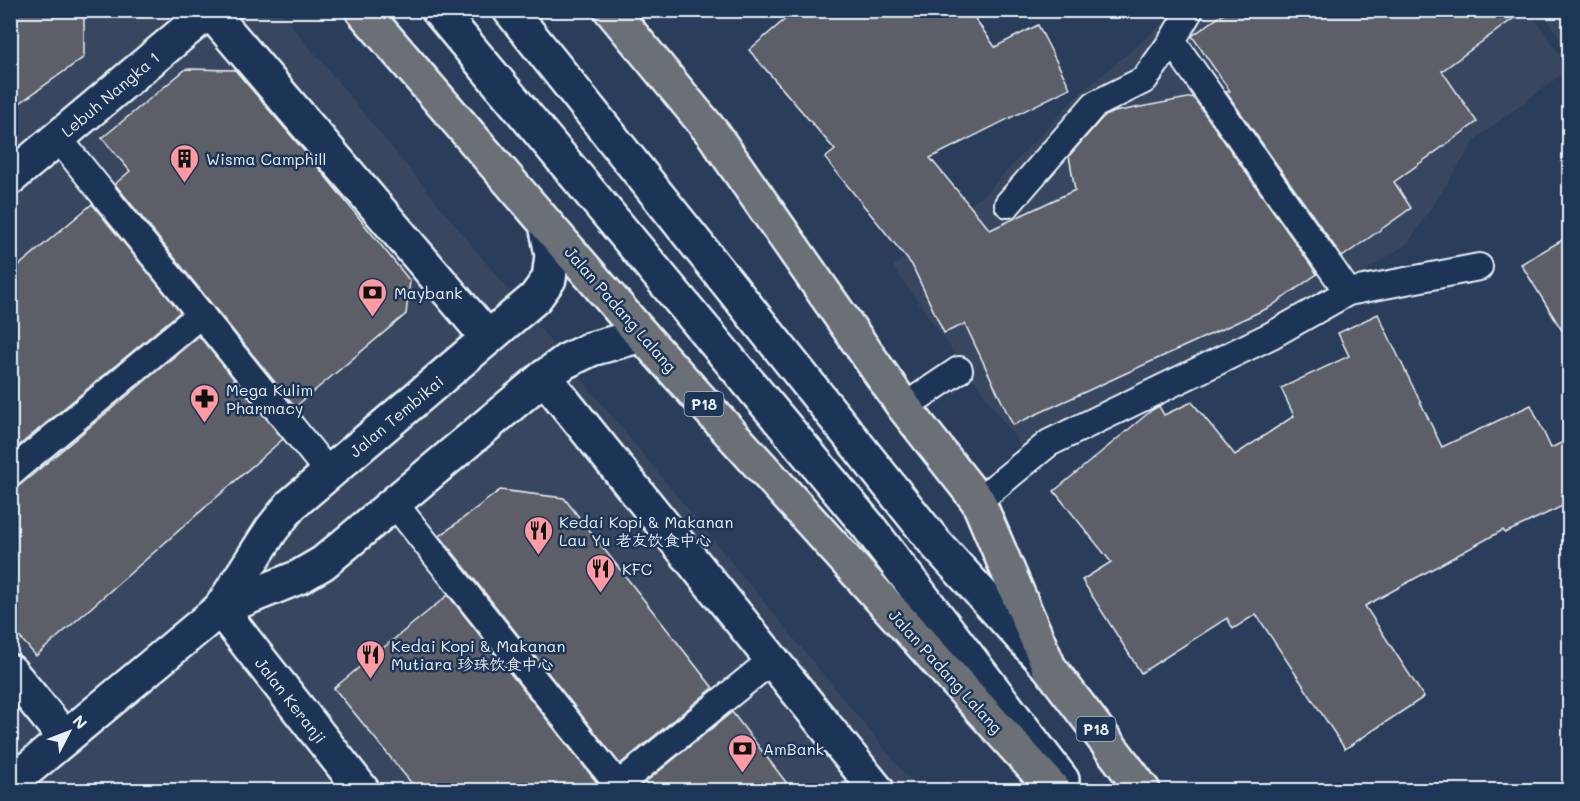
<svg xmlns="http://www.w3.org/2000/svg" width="1580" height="801" viewBox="0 0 1580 801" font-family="Mali,'LXGW WenKai TC',sans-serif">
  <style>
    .built { fill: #39475e }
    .building { fill: #5d5e67; stroke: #e8f1f8; stroke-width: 1.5 }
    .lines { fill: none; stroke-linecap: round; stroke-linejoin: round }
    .service-casing { stroke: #e8f1f8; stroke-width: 30 }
    .minor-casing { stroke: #e8f1f8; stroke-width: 38 }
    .tertiary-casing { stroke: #e8f1f8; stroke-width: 38 }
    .primary-casing { stroke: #e8f1f8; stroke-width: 38 }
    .service { stroke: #1d3557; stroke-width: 26 }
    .minor { stroke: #1d3557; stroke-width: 33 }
    .tertiary { stroke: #1d3557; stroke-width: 33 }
    .primary { stroke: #6b6f75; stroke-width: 33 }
    .labels { text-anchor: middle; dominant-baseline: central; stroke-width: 5; stroke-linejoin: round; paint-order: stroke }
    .shield { fill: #1d3557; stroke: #abb9c8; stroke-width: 1.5 }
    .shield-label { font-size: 15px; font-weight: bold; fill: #e8f1f8 }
    .street-label { font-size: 16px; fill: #e8f1f8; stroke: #1d3557 }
    .poi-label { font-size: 16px; fill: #e8f1f8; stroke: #1d3557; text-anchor: start }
  </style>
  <rect width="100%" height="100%" fill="#2a3d5a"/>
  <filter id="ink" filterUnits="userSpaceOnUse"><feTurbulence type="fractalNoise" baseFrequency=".0167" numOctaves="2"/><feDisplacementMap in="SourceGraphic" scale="12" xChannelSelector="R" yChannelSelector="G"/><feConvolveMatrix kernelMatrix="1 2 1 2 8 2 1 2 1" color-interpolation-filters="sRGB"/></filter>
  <g filter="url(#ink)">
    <g class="built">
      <path d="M 10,11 L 280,11 L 918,790 L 11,790 Z"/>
      <path d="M 1172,11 L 1530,11 L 1569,69 L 1477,138 L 1408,243 L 1297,316 L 1020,445 L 893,267 L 987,192 L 1074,99 L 1167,20 Z"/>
      <path d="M 1542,11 L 1569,11 L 1569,53 Z"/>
    </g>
    <g class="building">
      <path d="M 10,10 L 84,10 L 84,57 L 10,110 Z"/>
      <path d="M 796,10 L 969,10 L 995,47 L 1038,25 L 1070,88 L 930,158 L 990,230 L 1075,190 L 1069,156 L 1103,117 L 1114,112 L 1193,97 L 1317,274 L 1270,307 L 1013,425 L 965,324 L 944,333 L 912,265 L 825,158 L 835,150 L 749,50 Z"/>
      <path d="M 1229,10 L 1525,10 L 1442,71 L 1477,122 L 1394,182 L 1411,208 L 1342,257 L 1226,92 L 1230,91 L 1192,36 Z"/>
      <path d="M 186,69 L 235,70 L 317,166 L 410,281 L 406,314 L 295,407 L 115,184 L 130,171 L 102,138 Z"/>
      <path d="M 92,204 L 180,312 L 10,453 L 10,273 Z"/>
      <path d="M 1569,236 L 1569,342 L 1521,264 Z"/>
      <path d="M 1378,314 L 1442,447 L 1531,405 L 1551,448 L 1569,439 L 1569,503 L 1505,533 L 1503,530 L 1365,606 L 1424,697 L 1345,749 L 1256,614 L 1233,629 L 1227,618 L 1141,673 L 1082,580 L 1111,562 L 1054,491 L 1152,410 L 1159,406 L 1164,415 L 1192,402 L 1235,455 L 1294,416 L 1281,388 L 1349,356 L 1338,333 Z"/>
      <path d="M 199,336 L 283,439 L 36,656 L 10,626 L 10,488 L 20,485 Z"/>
      <path d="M 500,490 L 564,498 L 713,688 L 620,764 L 440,536 Z"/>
      <path d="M 448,595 L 598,784 L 597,790 L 417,790 L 334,688 Z"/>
      <path d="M 732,712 L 792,790 L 637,790 L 637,789 Z"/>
    </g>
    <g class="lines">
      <defs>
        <g id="service">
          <path d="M 1172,41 L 1348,292"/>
          <path d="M 58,138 L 329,473"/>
          <path d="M 1008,204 L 1094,105 L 1144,80 L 1172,41 L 1190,10"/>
          <path d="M 904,407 L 959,370"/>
          <path d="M 10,473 L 201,314"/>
          <path d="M 978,501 L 1049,443 L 1272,335 L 1348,292 L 1479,267"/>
          <path d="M 394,503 L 622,790"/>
          <path d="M 612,790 L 772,660"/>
        </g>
        <g id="minor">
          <path d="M 209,10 L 488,338"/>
          <path d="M 10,178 L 209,11"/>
          <path d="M 544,377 L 877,790"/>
          <path d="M 220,609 L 362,790"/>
          <path d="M 10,671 L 65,738"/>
        </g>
        <g id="tertiary">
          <path d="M 438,10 L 868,526 L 1062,780"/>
          <path d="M 510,10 L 936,544 L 1045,663"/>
          <path d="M 220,609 L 299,577 L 323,563 L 544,377 L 566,361 L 591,349 L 642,335"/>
          <path d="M 10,784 L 220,609 L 272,529 L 291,505 L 535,298 L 549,279 L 552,255 L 546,224"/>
        </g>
        <g id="primary">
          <path d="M 362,10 L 642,335 L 1054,790"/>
          <path d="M 611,10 L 714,135 L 904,407 L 978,501 L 1049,667 L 1143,790"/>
        </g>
      </defs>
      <use href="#service" class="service-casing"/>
      <use href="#minor" class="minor-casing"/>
      <use href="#tertiary" class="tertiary-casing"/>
      <use href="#primary" class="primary-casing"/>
      <use href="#service" class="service"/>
      <use href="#minor" class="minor"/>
      <use href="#tertiary" class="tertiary"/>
      <use href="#primary" class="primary"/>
    </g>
  </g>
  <defs>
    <symbol id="building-pin" viewBox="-11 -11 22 30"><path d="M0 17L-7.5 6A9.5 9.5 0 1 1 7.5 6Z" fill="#ff9aa2" stroke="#1d3557"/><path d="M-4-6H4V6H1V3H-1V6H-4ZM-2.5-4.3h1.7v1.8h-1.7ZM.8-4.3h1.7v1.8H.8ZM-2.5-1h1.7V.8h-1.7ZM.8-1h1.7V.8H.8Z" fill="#111"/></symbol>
    <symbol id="bank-pin" viewBox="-11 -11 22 30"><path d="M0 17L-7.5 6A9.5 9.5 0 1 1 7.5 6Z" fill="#ff9aa2" stroke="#1d3557"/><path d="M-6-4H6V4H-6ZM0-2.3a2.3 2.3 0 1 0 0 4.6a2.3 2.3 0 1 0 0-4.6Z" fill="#111"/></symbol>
    <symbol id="pharmacy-pin" viewBox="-11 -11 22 30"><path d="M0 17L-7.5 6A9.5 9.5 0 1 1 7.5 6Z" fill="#ff9aa2" stroke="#1d3557"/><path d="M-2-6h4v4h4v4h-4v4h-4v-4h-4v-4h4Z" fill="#111"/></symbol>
    <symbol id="restaurant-pin" viewBox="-11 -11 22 30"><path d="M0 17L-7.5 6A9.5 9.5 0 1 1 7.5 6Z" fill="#ff9aa2" stroke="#1d3557"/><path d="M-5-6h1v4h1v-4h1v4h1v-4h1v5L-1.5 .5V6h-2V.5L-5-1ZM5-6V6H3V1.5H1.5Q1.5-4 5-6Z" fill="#111"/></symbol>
  </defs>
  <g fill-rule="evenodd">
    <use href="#building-pin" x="168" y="142" width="33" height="45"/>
    <use href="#bank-pin" x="356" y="276" width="33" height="45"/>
    <use href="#pharmacy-pin" x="188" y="382" width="33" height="45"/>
    <use href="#restaurant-pin" x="522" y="514" width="33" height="45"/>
    <use href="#restaurant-pin" x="584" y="552" width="33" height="45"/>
    <use href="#restaurant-pin" x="354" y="638" width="33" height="45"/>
    <use href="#bank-pin" x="726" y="732" width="33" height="45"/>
  </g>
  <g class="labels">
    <g class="shield">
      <rect x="684.5" y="392" width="39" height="24" rx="4.5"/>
      <rect x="1076.5" y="717" width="39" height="24" rx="4.5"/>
    </g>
    <g class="shield-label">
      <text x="704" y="404">P18</text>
      <text x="1096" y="729">P18</text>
    </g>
    <g class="street-label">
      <text transform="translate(110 94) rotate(-40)">Lebuh Nangka 1</text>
      <text transform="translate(621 309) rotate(49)">Jalan Padang Lalang</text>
      <text transform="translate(396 416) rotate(-40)">Jalan Tembikai</text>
      <text transform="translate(946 671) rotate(48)">Jalan Padang Lalang</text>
      <text transform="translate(291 700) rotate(52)">Jalan Keranji</text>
    </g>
    <g class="poi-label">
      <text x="206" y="158">Wisma Camphill</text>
      <text x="394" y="292">Maybank</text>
      <text x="226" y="389">Mega Kulim<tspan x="226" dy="18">Pharmacy</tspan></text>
      <text x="559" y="521">Kedai Kopi &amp; Makanan<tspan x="559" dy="18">Lau Yu 老友饮食中心</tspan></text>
      <text x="622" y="568">KFC</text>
      <text x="391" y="645">Kedai Kopi &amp; Makanan<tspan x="391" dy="18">Mutiara 珍珠饮食中心</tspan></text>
      <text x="763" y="748">AmBank</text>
    </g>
  </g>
  <rect width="1580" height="801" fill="none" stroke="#1d3557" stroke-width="36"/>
  <rect x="18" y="18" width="1544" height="765" fill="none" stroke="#e8f1f8" stroke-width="2" filter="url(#ink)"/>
  <g transform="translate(69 732) rotate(48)" stroke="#1d3557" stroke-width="4.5" paint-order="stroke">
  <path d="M0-4.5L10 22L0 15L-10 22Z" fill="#e8f1f8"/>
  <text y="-9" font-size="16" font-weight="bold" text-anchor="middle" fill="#e8f1f8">N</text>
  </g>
</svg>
